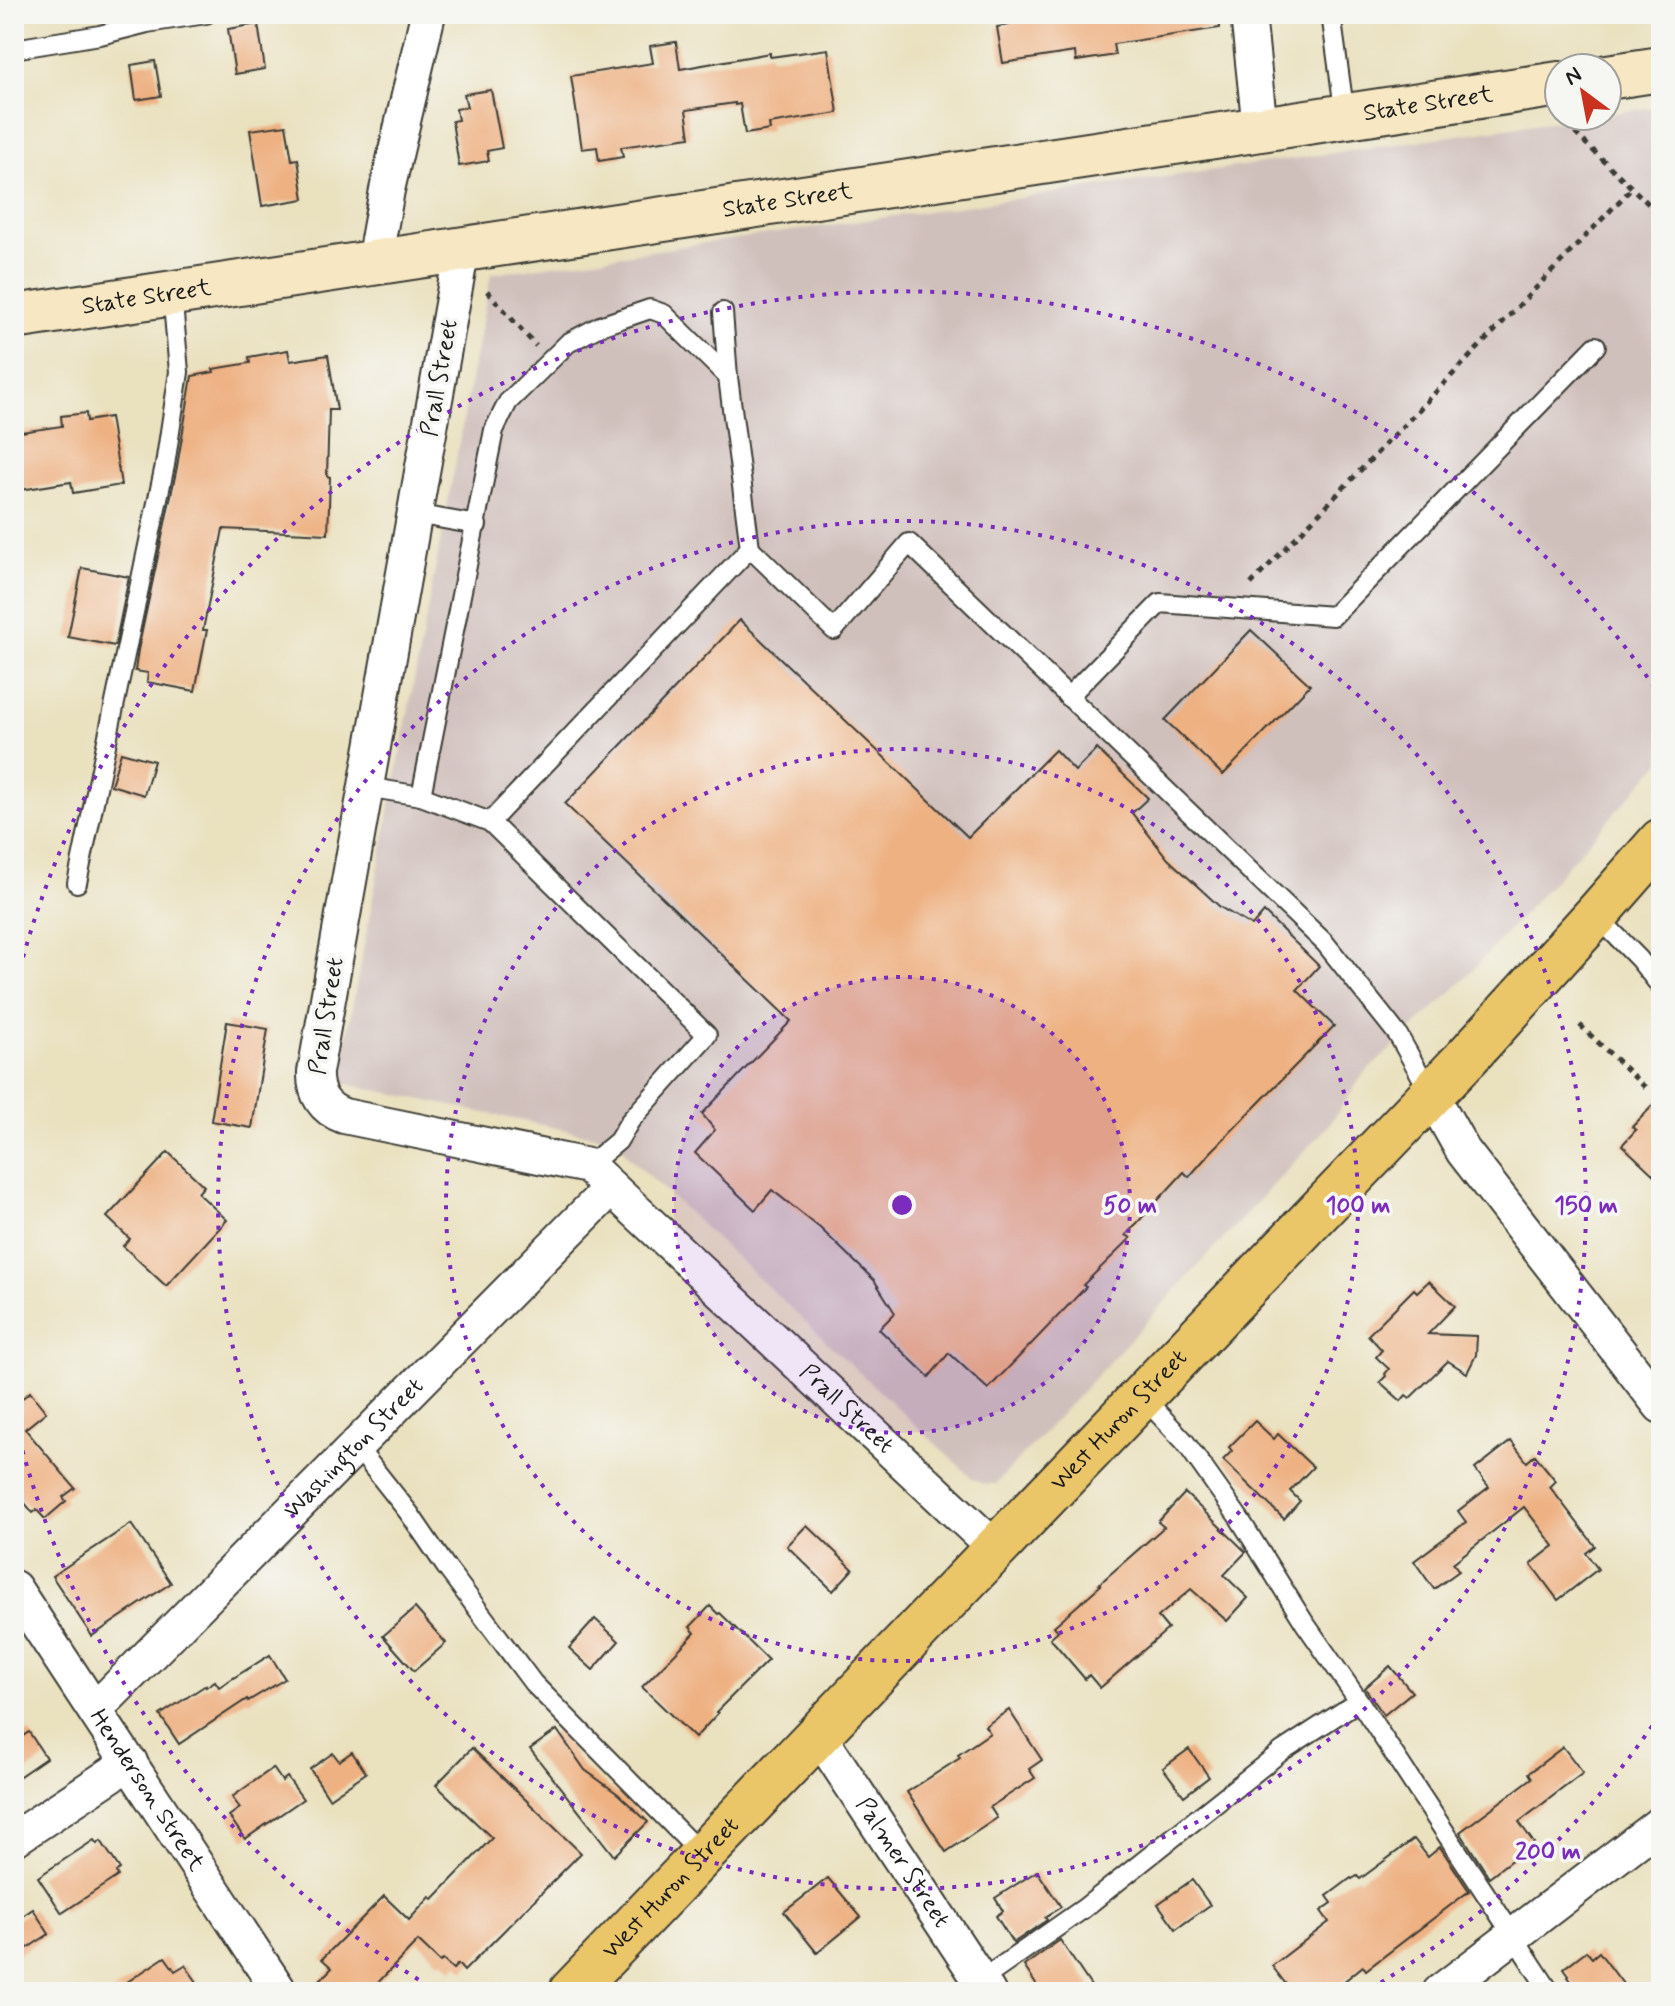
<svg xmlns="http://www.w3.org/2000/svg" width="1675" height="2006" viewBox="0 0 1675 2006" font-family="Mynerve,sans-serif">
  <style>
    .industrial { fill: #d0c0bc }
    .building { fill: #eeb182 }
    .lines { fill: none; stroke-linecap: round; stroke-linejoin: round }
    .service-casing { stroke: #3b3a34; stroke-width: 22 }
    .minor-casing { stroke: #3b3a34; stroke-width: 38 }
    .secondary-casing { stroke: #3b3a34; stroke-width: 48 }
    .trunk-casing { stroke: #3b3a34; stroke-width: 48 }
    .path { stroke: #3b3a34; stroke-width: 5; stroke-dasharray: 6 6; stroke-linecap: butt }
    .service { stroke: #fff; stroke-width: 18 }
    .minor { stroke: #fff; stroke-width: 34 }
    .secondary { stroke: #f7e8c3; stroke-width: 44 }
    .trunk { stroke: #ebc669; stroke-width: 44 }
    .ring { fill: none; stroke: #7b2cbf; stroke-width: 4; stroke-dasharray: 4 8 }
    .labels { text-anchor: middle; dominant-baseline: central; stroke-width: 7; stroke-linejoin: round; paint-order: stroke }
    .street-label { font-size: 24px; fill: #1c1c1c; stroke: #f6f6f2 }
    .centre { fill: #7b2cbf; stroke: #f6f6f2; stroke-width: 4 }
    .ring-label { font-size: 24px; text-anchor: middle; font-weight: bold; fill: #7b2cbf; stroke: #f6f6f2; stroke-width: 7; stroke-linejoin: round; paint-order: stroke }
  </style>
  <rect width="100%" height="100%" fill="#f6f6f2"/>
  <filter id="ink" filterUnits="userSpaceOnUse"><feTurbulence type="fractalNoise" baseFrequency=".0125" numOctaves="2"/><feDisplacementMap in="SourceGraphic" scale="16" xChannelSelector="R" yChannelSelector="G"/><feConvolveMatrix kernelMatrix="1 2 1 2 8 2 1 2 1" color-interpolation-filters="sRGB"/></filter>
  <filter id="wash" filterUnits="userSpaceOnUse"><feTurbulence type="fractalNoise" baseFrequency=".006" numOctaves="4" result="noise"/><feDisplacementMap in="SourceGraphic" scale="32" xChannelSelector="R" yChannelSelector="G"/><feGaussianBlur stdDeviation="1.8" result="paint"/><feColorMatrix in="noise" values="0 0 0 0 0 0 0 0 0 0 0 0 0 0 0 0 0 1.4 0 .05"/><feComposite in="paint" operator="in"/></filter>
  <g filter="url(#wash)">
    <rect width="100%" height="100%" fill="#eae1bf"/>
    <path class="industrial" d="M 1661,106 L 1661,762 L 1460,984 L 1363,1075 L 1329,1125 L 996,1484 L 983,1484 L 972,1478 L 628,1156 L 618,1141 L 338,1082 L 491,274 L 1590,116 L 1607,116 L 1607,114 Z"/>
    <g id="blocks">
      <g class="building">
        <path d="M 1008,14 L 1219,14 L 1220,28 L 1113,44 L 1115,55 L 1103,57 L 1076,61 L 1075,52 L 1003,63 L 997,27 L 1009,25 Z"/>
        <path d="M 258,24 L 265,69 L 235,74 L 228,29 Z"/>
        <path d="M 676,42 L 680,69 L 770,53 L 770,57 L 828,49 L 838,113 L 769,124 L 770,130 L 745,134 L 740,104 L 735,105 L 735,103 L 686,110 L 690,137 L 621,147 L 623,157 L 599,161 L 597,147 L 582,149 L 571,76 L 653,63 L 650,46 Z"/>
        <path d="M 155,61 L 161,96 L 136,100 L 131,65 Z"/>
        <path d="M 491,90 L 502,148 L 487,151 L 489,161 L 459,166 L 452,121 L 458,120 L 456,109 L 467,107 L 464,94 Z"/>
        <path d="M 286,125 L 292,160 L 298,159 L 304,199 L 262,206 L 250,130 Z"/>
        <path d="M 288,350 L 290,361 L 328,355 L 337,410 L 329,410 L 327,476 L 330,477 L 328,534 L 223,529 L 203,630 L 207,630 L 195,691 L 147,682 L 148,673 L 135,671 L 138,650 L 177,467 L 192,376 L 214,372 L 213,369 L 250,363 L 249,357 Z"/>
        <path d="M 86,413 L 87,421 L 110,417 L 121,485 L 73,493 L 71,482 L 14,491 L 14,433 L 62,426 L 61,416 Z"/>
        <path d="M 82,568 L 129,577 L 115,646 L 68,637 Z"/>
        <path d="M 740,620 L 968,837 L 1055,750 L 1075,771 L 1097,749 L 1148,798 L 1132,813 L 1168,859 L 1220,907 L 1252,926 L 1264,912 L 1319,966 L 1297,990 L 1334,1026 L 1210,1153 L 1189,1177 L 1184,1172 L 1126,1235 L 1131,1238 L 1083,1285 L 1086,1287 L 988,1389 L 949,1353 L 929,1377 L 879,1329 L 895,1313 L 874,1280 L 820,1228 L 772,1190 L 755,1210 L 695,1153 L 715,1130 L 702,1114 L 791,1021 L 565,804 Z"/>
        <path d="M 1251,630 L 1310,685 L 1223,775 L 1165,720 Z"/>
        <path d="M 121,752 L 154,761 L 144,795 L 111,785 Z"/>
        <path d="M 227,1022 L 268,1029 L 252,1128 L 211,1121 Z"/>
        <path d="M 1661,1097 L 1661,1182 L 1622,1145 L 1636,1130 L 1632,1127 Z"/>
        <path d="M 168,1152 L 204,1186 L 198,1193 L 227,1220 L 166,1286 L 123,1246 L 130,1239 L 107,1217 Z"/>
        <path d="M 1429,1281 L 1455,1306 L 1428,1334 L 1477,1336 L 1476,1355 L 1467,1373 L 1448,1361 L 1410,1398 L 1406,1395 L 1401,1401 L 1380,1382 L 1386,1376 L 1385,1374 L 1389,1369 L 1376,1357 L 1382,1350 L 1368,1335 L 1414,1289 L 1417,1292 Z"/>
        <path d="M 30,1392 L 46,1412 L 25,1429 L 75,1488 L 63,1497 L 66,1501 L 45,1519 L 37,1510 L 33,1513 L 14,1490 L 14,1405 Z"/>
        <path d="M 1255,1421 L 1274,1439 L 1278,1434 L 1313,1467 L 1290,1491 L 1300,1501 L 1284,1519 L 1223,1460 L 1232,1451 L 1229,1447 Z"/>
        <path d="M 1511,1441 L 1527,1462 L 1535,1455 L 1556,1481 L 1550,1487 L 1595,1546 L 1586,1553 L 1598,1569 L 1558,1600 L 1531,1564 L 1554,1546 L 1524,1507 L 1453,1563 L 1459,1571 L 1434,1589 L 1414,1561 L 1466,1522 L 1458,1511 L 1489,1487 L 1475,1469 Z"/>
        <path d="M 1185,1493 L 1246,1552 L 1224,1575 L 1248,1598 L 1227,1621 L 1191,1589 L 1158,1617 L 1168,1629 L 1100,1688 L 1089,1675 L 1085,1679 L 1050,1638 L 1058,1631 L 1054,1626 L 1101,1585 L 1099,1584 L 1164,1527 L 1158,1522 Z"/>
        <path d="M 131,1524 L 171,1583 L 92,1636 L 52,1576 Z"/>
        <path d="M 807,1525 L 853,1569 L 833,1591 L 787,1546 Z"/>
        <path d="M 710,1606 L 718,1614 L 720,1613 L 768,1660 L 716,1712 L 718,1713 L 695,1738 L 642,1687 L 695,1633 L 690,1627 Z"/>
        <path d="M 415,1608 L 446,1643 L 414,1671 L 383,1636 Z"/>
        <path d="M 595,1619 L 619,1641 L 593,1670 L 569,1648 Z"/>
        <path d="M 270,1655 L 285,1679 L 248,1701 L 247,1699 L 179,1744 L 160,1715 L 206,1685 L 206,1687 L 215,1681 L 219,1687 Z"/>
        <path d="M 1390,1666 L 1412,1692 L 1384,1715 L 1365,1688 Z"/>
        <path d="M 1009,1710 L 1042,1760 L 1029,1769 L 1035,1778 L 990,1807 L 997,1818 L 946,1852 L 907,1792 L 960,1758 L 958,1755 L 990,1733 L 985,1726 Z"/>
        <path d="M 557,1730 L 585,1770 L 618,1794 L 648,1822 L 614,1856 L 530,1749 Z"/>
        <path d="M 29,1732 L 46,1758 L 14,1780 L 14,1742 Z"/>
        <path d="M 1563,1747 L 1583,1773 L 1519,1822 L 1534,1843 L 1489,1877 L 1460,1832 L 1532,1778 L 1529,1773 Z"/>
        <path d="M 472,1748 L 581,1853 L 464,1971 L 458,1964 L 453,1969 L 443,1960 L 440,1962 L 418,1941 L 369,1992 L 331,1992 L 319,1981 L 332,1968 L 322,1959 L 384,1896 L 409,1920 L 430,1897 L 433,1899 L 492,1838 L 436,1785 Z"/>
        <path d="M 1189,1749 L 1209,1777 L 1184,1796 L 1163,1768 Z"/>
        <path d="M 352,1752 L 366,1773 L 329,1798 L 310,1769 L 333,1753 L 339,1761 Z"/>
        <path d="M 273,1768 L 282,1781 L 287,1777 L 303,1799 L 245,1839 L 229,1816 L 240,1808 L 232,1797 Z"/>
        <path d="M 1414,1839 L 1428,1857 L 1440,1847 L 1469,1891 L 1366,1970 L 1363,1966 L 1331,1992 L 1292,1992 L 1272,1966 L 1329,1922 L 1321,1911 L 1332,1903 L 1327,1896 L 1351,1878 L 1352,1879 L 1357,1876 L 1360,1879 Z"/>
        <path d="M 94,1840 L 97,1844 L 101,1841 L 120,1869 L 116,1872 L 118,1876 L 62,1913 L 38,1877 Z"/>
        <path d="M 1037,1871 L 1061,1907 L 1045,1917 L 1047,1920 L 1013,1943 L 996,1916 L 1003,1911 L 995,1898 Z"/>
        <path d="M 828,1878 L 861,1917 L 817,1953 L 784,1912 Z"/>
        <path d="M 1192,1880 L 1210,1905 L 1176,1929 L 1158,1904 Z"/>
        <path d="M 33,1909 L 49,1934 L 14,1957 L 14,1922 Z"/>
        <path d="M 1060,1940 L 1095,1992 L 1041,1992 L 1024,1966 Z"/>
        <path d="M 1586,1951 L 1592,1958 L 1599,1952 L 1629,1992 L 1579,1992 L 1568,1977 L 1569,1975 L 1564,1968 Z"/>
        <path d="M 165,1957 L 175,1971 L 185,1965 L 204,1992 L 112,1992 Z"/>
      </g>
    </g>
  </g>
  <g filter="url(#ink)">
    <use href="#blocks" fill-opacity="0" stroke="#3b3a34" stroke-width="2"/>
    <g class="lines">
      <defs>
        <g id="service">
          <path d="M 1331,14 L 1345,116"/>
          <path d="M 14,49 L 100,35 L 147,23 L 206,14"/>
          <path d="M 723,312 L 728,377 L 750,548"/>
          <path d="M 415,514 L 477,525"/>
          <path d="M 1068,697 L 1160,603 L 1333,616 L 1596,346"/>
          <path d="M 366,787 L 421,796 L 490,822"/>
          <path d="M 421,796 L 494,430 L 508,402 L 568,343 L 600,326 L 650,309 L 664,314 L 728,377"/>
          <path d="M 77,883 L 165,465 L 179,372 L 172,292"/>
          <path d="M 1596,915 L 1639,959 L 1661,987"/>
          <path d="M 588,1166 L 618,1141 L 630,1121 L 707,1035 L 490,822 L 750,548 L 834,630 L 909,543 L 1325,943 L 1398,1035 L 1431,1094"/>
          <path d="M 1142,1396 L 1185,1442 L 1239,1518 L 1304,1622 L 1359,1701 L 1550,1992"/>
          <path d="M 356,1446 L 409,1513 L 446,1567 L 533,1683 L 702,1855"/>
          <path d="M 980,1981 L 1083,1909 L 1282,1751 L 1359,1701"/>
        </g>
        <g id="minor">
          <path d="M 1248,14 L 1260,129"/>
          <path id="s1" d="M 462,248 L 315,1072 C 314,1094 324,1109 344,1116 L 588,1166 L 996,1549"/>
          <path d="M 374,262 L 387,190 L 428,14"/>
          <path d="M 1431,1094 L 1463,1151 L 1661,1406"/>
          <path id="s2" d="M 14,1588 L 280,1992"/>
          <path id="s3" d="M 95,1710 L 611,1188"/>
          <path id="s4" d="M 818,1734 L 988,1992"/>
          <path d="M 14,1839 L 130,1762"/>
          <path d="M 1440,1992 L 1661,1823"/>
        </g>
        <g id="secondary">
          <path d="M 1607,77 L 1661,69"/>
          <path id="s5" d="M 14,317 L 1559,84"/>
        </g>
        <g id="trunk">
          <path id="s6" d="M 571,1992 L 1466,1058 L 1596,915 L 1661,841"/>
        </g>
      </defs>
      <use href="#service" class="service-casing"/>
      <use href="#minor" class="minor-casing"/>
      <use href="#secondary" class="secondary-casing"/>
      <use href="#trunk" class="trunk-casing"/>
      <g class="path">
        <path d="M 1575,133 L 1661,216"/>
        <path d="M 487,291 L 536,346"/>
        <path d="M 1251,584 L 1632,188"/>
        <path d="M 1580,1025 L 1648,1090"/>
      </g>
      <use href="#service" class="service"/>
      <use href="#minor" class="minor"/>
      <use href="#secondary" class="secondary"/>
      <use href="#trunk" class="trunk"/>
    </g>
  </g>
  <circle cx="902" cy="1205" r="228" fill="#7b2cbf" fill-opacity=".12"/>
  <g class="ring">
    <circle cx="902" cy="1205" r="228"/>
    <circle cx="902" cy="1205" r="456"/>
    <circle cx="902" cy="1205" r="684"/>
    <path d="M1659 1716A913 913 0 0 1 1365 1992M439 1992A913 913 0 0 1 14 1418M14 992A913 913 0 0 1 1659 694"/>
  </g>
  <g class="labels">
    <g class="street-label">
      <text stroke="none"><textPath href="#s5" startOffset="1430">State Street</textPath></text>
      <text stroke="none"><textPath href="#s5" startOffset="782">State Street</textPath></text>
      <text stroke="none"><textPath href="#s5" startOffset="134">State Street</textPath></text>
      <text transform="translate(440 378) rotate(-80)">Prall Street</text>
      <text transform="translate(327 1016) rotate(-81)">Prall Street</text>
      <text stroke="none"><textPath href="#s1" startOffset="1498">Prall Street</textPath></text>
      <text stroke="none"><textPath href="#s6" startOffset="792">West Huron Street</textPath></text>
      <text stroke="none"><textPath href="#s3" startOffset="368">Washington Street</textPath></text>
      <text stroke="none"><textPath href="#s2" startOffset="242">Henderson Street</textPath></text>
      <text stroke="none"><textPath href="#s4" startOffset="154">Palmer Street</textPath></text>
      <text stroke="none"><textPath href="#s6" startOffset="144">West Huron Street</textPath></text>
    </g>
  </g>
  <circle cx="902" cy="1205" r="12" class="centre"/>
  <g class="ring-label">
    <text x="1130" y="1213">50 m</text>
    <text x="1358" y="1213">100 m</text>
    <text x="1586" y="1213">150 m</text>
    <text x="1548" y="1859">200 m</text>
  </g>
  <rect width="1675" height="2006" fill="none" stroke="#f6f6f2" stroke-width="48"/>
  <g transform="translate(1583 92) rotate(328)"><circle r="38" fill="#f6f6f2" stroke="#9f9f9c" stroke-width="2"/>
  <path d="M0-6L14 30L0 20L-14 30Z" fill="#c8321e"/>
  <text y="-12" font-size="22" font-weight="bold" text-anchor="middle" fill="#1c1c1c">N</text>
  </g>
</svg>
